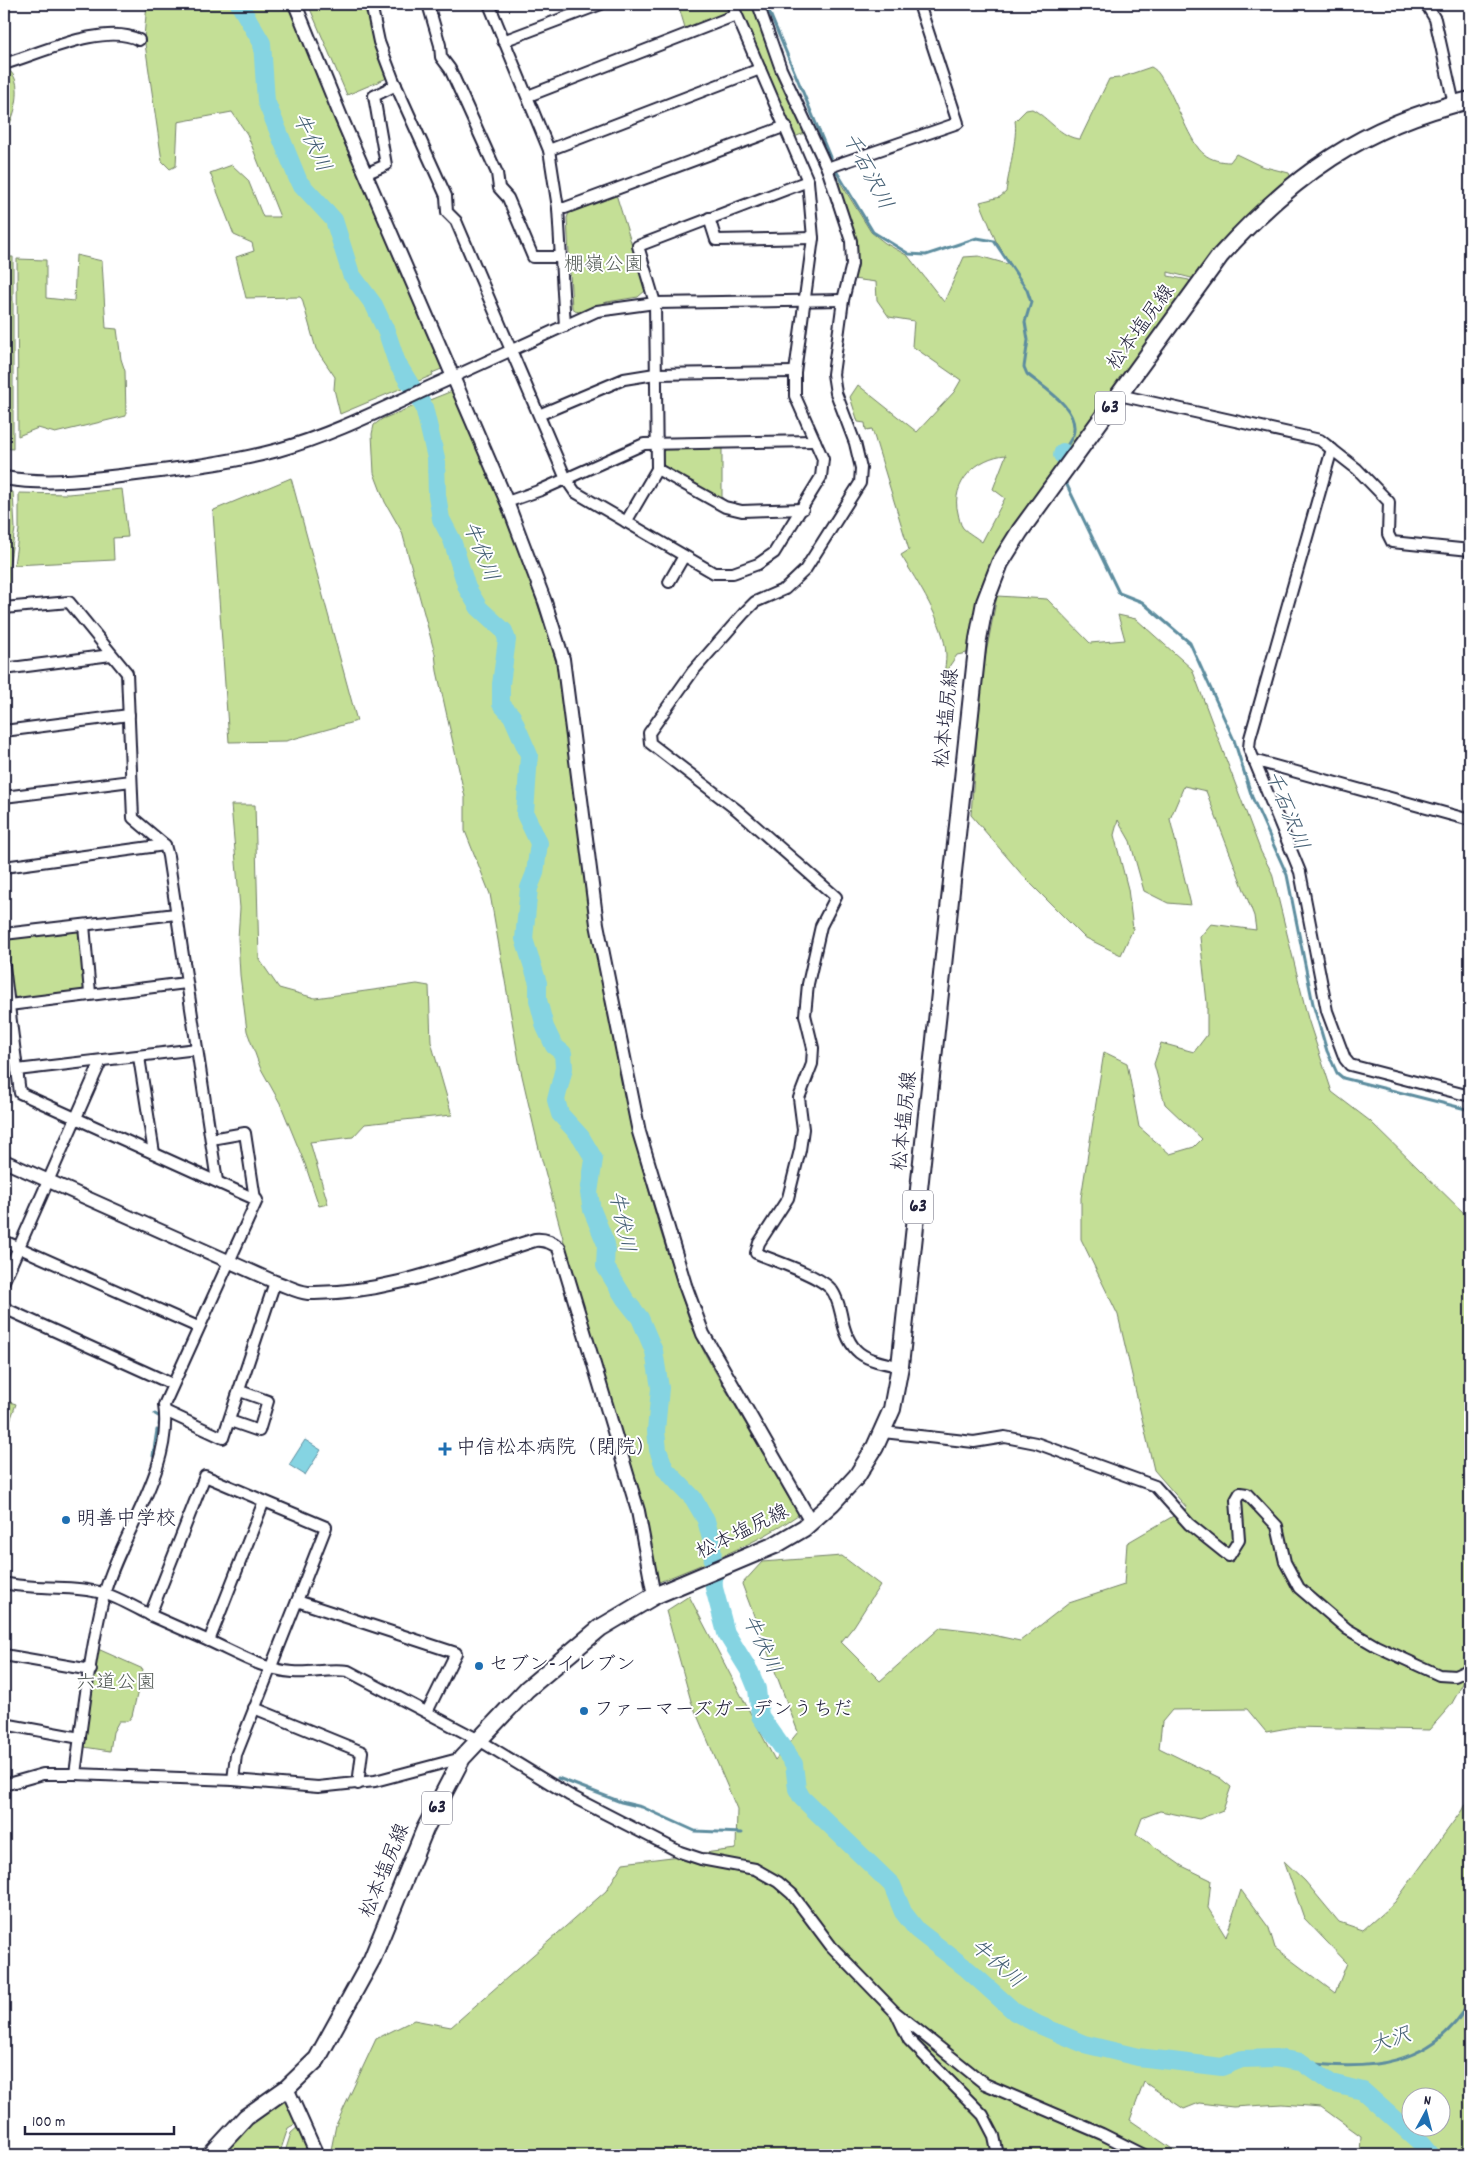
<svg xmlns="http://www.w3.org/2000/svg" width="1474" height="2159" viewBox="0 0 1474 2159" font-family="Dekko,'Klee One',sans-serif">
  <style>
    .green { fill: #c4df96; stroke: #738068; fill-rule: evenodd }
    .water { fill: #85d4e2; stroke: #5d8d9f }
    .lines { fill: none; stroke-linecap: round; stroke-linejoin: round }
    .stream { stroke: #5d8d9f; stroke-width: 3 }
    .river { stroke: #85d4e2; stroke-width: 18 }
    .minor-casing { stroke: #22223b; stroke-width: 14 }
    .tertiary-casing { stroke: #22223b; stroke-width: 16 }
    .primary-casing { stroke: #22223b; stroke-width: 20 }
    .minor { stroke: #fff; stroke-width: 10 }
    .tertiary { stroke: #fff; stroke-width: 12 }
    .primary { stroke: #fff; stroke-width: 16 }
    .poi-dot { fill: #1f6fb2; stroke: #fff; stroke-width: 2 }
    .labels { text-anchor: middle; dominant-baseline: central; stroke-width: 4; stroke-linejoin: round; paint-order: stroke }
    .shield { fill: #fff; stroke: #646476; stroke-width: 1 }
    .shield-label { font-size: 19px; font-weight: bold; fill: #22223b }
    .park-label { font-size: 20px; fill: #535b56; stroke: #fff }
    .street-label { font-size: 20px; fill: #22223b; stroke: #fff }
    .poi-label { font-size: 20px; fill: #22223b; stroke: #fff; text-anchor: start }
    .water-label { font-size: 21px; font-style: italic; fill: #456075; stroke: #fff }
  </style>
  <rect width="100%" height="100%" fill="#fff"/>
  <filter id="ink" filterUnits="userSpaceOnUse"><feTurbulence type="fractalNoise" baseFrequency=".02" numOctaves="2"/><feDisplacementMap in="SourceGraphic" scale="10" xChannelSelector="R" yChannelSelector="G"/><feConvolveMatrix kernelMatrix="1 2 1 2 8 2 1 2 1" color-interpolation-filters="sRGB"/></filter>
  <g filter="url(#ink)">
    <g class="green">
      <path d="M 147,4 L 289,4 L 336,124 L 444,368 L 432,373 L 433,375 L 340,414 L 334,389 L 335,377 L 316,349 L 302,299 L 300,297 L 246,298 L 236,257 L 254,251 L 252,243 L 234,235 L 210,173 L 232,165 L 248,180 L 263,217 L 280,217 L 247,134 L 232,112 L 178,122 L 176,166 L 170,169 L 162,161 L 144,37 Z"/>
      <path d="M 308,4 L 366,4 L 387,78 L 347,95 Z"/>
      <path d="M 678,4 L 727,4 L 729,8 L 726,16 L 686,31 Z"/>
      <path d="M 736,4 L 752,4 L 805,133 L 794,137 Z"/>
      <path d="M 1151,67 C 1159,71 1161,78 1166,85 C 1176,101 1191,145 1204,154 C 1211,160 1221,162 1230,162 L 1236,154 L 1261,166 L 1289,173 L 1291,178 L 1195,279 L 1168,272 L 1168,276 L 1189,280 L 1191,286 L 1005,544 L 972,652 L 957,655 L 944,674 C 945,668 946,661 946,655 C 945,623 917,582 901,555 L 909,550 L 872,429 L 866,430 L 865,423 L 858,422 L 850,397 L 858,385 L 917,432 L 954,392 L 961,380 L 912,346 L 914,321 L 889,317 L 877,300 L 876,282 L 853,279 L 858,250 L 834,172 L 871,232 L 885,243 L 908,256 L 944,302 L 964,257 L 979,256 L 1011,265 L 996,241 L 980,202 L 1000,197 L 1006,192 C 1008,174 1018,136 1015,121 L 1026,110 L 1032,109 C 1048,117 1061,138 1080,139 L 1109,79 L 1119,78 ZM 1006,455 L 993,489 L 1005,498 L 982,542 C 976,537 968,533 963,528 C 960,524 959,518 958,513 C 950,483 977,457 1006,455 Z"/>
      <path d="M 4,68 C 24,74 17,109 10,123 L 4,124 Z"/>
      <path d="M 615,191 L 646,290 L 638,297 L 607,302 L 580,313 L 572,308 L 567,218 L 570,210 Z"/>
      <path d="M 76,255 L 102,261 L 106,328 L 117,329 L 121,359 L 125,371 L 126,416 L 55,433 L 38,428 L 18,436 L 17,259 L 46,260 L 46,298 L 74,301 Z"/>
      <path d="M 4,257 L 13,257 L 13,449 L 4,448 Z"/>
      <path d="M 452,391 L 508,519 L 549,637 L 562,685 L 589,917 L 640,1160 L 661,1233 L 691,1325 L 706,1356 L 797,1512 L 798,1515 C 755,1545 707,1562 659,1582 L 653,1578 L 644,1515 L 631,1463 L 586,1324 L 538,1145 L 520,1067 L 490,894 L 465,831 L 465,797 L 437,671 L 435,654 L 402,532 L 385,502 L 374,473 L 372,434 L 374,425 L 382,419 Z"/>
      <path d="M 722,447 L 722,501 L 666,468 L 661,462 L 662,453 L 666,448 Z"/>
      <path d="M 291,478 L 357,721 L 286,741 L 229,742 L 213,513 L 214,510 Z"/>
      <path d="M 122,489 L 128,537 L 113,538 L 114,560 L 14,565 L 19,530 L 19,493 L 68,494 Z"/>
      <path d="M 4,490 L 13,492 L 15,529 L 9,566 L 9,604 L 4,603 Z"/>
      <path d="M 997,596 L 1047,599 L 1090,643 L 1125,640 L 1118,615 L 1136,619 L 1192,669 L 1261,852 L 1272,873 L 1308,1019 L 1332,1092 L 1370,1121 L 1470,1219 L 1470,1520 L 1467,1528 L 1470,1544 L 1470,1671 L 1451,1705 L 1429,1730 L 1293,1727 L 1266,1732 L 1247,1709 L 1172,1710 L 1162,1722 L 1159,1748 L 1220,1778 L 1231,1787 L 1223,1810 L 1199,1819 L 1160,1811 L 1142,1818 L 1136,1834 L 1182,1866 L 1211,1880 L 1208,1908 L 1226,1937 L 1241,1890 L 1269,1928 L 1275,1948 L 1335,1993 L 1347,1963 L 1304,1918 L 1284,1861 L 1305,1881 L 1339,1922 L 1363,1930 L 1395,1902 L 1462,1810 L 1470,1794 L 1470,2155 L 1360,2155 L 1361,2136 L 1321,2107 L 1282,2104 L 1233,2107 L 1199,2103 L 1184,2109 L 1144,2082 L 1130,2120 L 1181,2155 L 330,2155 L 336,2125 L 376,2039 L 414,2020 L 451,2027 L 606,1891 L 623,1863 L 736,1849 L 737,1809 L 691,1701 L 666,1611 L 689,1596 L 775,1760 L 798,1732 L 742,1584 L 762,1562 L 842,1556 L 880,1585 L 854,1626 L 841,1642 L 880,1681 L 941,1627 L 975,1631 L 1020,1641 L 1069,1603 L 1124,1585 L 1127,1543 L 1187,1508 L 1154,1470 L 1118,1315 L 1081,1239 L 1081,1198 L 1104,1052 L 1127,1063 L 1139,1127 L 1170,1154 L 1194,1147 L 1202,1139 L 1165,1104 L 1154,1064 L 1161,1043 L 1194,1052 L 1207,1035 L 1207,1003 L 1200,937 L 1211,924 L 1256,930 L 1254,916 L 1206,791 L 1184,786 L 1170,819 L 1191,905 L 1168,903 L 1144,891 L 1130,841 L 1118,820 L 1114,835 L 1128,889 L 1133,929 L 1121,955 L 1084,937 L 1024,877 L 971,815 L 981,679 ZM 1412,2096 L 1442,2096 L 1442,2126 L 1412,2126 Z"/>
      <path d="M 231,805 L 255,805 L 259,959 L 279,988 L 315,998 L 417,984 L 429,986 L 431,1042 L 452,1115 L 365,1124 L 353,1137 L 310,1142 L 328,1204 L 319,1206 L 305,1164 L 280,1103 L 260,1067 L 247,1031 L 240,975 L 238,938 L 240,908 Z"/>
      <path d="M 76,930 L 79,933 L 86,986 L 83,990 L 18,999 L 13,995 L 6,942 L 8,938 Z"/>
      <path d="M 4,1400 L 16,1404 L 4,1438 Z"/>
      <path d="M 98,1649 L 143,1669 L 132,1716 L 128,1721 L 119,1721 L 113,1732 L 110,1751 L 84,1747 Z"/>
      <path d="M 276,2099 L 288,2102 L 297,2123 L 288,2128 L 279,2155 L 218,2155 Z"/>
      <path d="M 299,2126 L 312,2155 L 284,2155 L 291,2133 Z"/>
    </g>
    <path class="water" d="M 305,1440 L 321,1450 L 305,1475 L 289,1465 Z"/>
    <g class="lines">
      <g class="stream">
        <path d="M 766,4 L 835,169 L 873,232 L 909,254 L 926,255 L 977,238 L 994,241 L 1027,290 L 1031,302 L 1025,322 L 1028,340 L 1024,367 L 1027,374 C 1044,388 1081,409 1073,435 C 1071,440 1066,447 1063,452"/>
        <path d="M 1065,481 L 1119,593 L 1142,602 L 1190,643 L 1234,740 L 1252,797 L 1287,875 L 1313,1004 L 1327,1051 L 1337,1073 L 1343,1078 L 1470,1110"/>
        <path d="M 155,1414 L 160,1417 L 159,1425"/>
        <path d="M 153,1456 L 157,1430"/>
        <path d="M 558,1778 L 621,1802 L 642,1807 L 695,1831 L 742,1833"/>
        <path d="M 1301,2062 C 1367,2072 1435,2066 1470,2001"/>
      </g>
      <g class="river">
        <path d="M 239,4 L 262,43 L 266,101 L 299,182 L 334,220 L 351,274 L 374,305 L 387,333 L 397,363 L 424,407 L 436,458 L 437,495 L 441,519 L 452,540 L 467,588 L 479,608 L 504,631 L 507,640 L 501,684 L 501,704 L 512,716 L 529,755 L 525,814 L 539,843 L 535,873 L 529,888 L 524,939 L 538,983 L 538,1000 L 545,1027 L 554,1046 L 563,1053 L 564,1068 L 556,1100 L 560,1114 L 581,1137 L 594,1159 L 589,1193 L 592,1210 L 606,1244 L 605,1266 L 625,1299 L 640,1318 L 654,1351 L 660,1388 L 656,1431 L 658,1450 L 665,1469 L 693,1498 L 706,1520 L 712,1543 L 714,1588 L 726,1633 L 750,1672 L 757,1689 L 760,1716 L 794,1764 L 797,1789 L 802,1798 L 892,1885 L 903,1912 L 917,1930 L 967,1969 L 1015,2012 L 1037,2024 L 1084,2044 L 1138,2057 L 1222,2067 L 1242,2059 L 1275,2058 L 1301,2062 L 1331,2083 L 1363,2091 L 1422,2144 L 1431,2155"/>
        <path d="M 1062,455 L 1063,452"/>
      </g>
      <defs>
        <g id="minor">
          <path d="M 371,4 L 379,42 L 393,79 L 446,196 L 447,212 L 456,221 L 566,479 L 575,492 L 714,573 L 733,573 L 758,564 L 774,553 L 821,477 L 823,459 L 795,396 L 795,372 L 813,238 L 808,181 L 732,4"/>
          <path d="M 428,4 L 440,45 L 441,57 L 450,69 L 497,173 L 499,188 L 508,198 L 533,257 L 560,257"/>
          <path d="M 489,4 L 549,150 L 558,208 L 565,326"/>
          <path d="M 758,4 L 781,69 L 827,168 L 851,241 L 852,264 L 843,300 L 833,374 L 836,393 L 855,443 L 861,468 L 860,483 L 805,570 L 785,589 L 755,602 L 744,613 L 693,671 L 649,733 L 650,743 L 737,810 L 836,897 L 821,926 L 808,984 L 805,1015 L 813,1048 L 812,1064 L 799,1098 L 803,1129 L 800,1150 L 788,1198 L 759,1243 L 756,1253 C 775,1261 815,1274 829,1287 C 836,1293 839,1305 841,1314 C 848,1354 863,1360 900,1366"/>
          <path d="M 1426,4 L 1435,19 L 1454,104"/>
          <path d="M 503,41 L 601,4"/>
          <path d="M 4,64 C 39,54 105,22 139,40"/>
          <path d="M 528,96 L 736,15"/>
          <path d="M 549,150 L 760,69"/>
          <path d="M 827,168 L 958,123 L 919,4"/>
          <path d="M 365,174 L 386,165 L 374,96 L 396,85"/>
          <path d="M 558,208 L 565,208 L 786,126"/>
          <path d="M 709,218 L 716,240 L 813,238"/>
          <path d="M 453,377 L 597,311 L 655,303 L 843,300"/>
          <path d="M 1119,395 L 1320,440 L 1357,469 L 1389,502 L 1388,534 L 1392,542 L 1470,550"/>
          <path d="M 541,414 L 624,379 L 655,374 L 795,372"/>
          <path d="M 1332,449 L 1250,738 L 1249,748 L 1300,872 L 1327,1011 L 1345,1059 L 1350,1065 L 1470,1096"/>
          <path d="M 657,469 L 725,507 L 742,511 L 803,509"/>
          <path d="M 507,502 L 541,490 L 644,444 L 815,441"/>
          <path d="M 626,522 L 657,469 L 655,303 L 638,246 L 808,181"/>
          <path d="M 669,582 L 684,556"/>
          <path d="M 4,608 L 69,602 L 127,673 L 133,818 L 165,845 L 168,856 L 217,1181"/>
          <path d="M 4,669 L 111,655"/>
          <path d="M 4,731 L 129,715"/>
          <path d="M 1253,760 L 1470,820"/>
          <path d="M 4,797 L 131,781"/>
          <path d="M 4,867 L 165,845"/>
          <path d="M 84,925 L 90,993"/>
          <path d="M 4,934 L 176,914"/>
          <path d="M 4,966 L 20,1093 L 257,1200 L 164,1405 C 174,1469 120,1535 104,1595 C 90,1651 83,1716 75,1774"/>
          <path d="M 9,1005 L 186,983"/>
          <path d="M 139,1057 L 154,1153"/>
          <path d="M 17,1070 L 197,1049"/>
          <path d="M 211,1139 L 245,1133 L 255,1199"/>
          <path d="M 4,1241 L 198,1327"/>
          <path d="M 4,1281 L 101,1061"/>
          <path d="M 4,1308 L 172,1384"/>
          <path d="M 165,1411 L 223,1438 L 275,1282"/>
          <path d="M 230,1421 L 259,1431 L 268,1401 L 240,1391"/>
          <path d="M 883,1432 L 974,1442 L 1005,1437 L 1036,1443 L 1155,1486 L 1189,1524 L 1229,1556 L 1239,1540 L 1236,1500 L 1240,1493 L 1247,1494 L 1277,1526 L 1285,1562 L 1299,1588 L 1347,1629 L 1376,1646 L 1439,1675 L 1455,1676 L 1470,1669"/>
          <path d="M 264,1501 L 205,1476 L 150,1615 L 209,1641 L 264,1501 L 326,1527 L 297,1601"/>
          <path d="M 4,1583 C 33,1590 64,1585 93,1591 C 113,1594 132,1606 150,1615"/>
          <path d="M 209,1641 C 236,1653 264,1670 293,1672 C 310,1674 328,1668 348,1671 L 479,1740 L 569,1795 L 680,1852 L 701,1859 L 755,1869 L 778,1882 L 792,1894 L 831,1946 L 895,2012 L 985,2084 L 1102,2134 L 1144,2155"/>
          <path d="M 4,1655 L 91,1670"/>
          <path d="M 254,1708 L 362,1752 L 358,1784"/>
          <path d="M 4,1724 L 80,1738"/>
          <path d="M 233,1780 L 236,1755 L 297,1601 L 456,1653 L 427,1712"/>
          <path d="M 4,1785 L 43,1774 L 75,1774 L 233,1780 L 318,1787 L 375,1781 L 462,1758"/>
          <path d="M 897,2015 L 909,2040 L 983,2115 L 994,2136 L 998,2155"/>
        </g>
        <g id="tertiary">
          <path d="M 295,4 L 341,117 L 507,502 L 545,602 L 563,659 L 597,924 L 639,1132 L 685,1285 L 703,1334 L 811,1522"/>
          <path d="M 4,478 C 46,485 87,480 128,475 C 179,469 229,463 278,450 C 339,433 396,402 453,377"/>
          <path d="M 4,1161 L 275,1282 C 285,1285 297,1292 308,1293 C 386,1295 461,1263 535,1240 C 545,1239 552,1242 559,1248 L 638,1511 L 654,1596"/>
          <path d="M 287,2088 L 317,2155"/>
        </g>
        <path id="primary" d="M 211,2155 L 246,2117 L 287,2088 L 317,2059 L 372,1959 L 425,1829 L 462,1758 L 527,1689 L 600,1628 L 654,1596 L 775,1545 L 804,1528 L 832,1503 L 857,1476 L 875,1447 L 892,1409 L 900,1366 L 978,639 L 985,602 L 1000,563 L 1020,531 L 1220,256 C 1292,176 1363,125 1470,100"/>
      </defs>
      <use href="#minor" class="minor-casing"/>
      <use href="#tertiary" class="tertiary-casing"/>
      <use href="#primary" class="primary-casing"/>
      <use href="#minor" class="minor"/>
      <use href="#tertiary" class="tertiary"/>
      <use href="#primary" class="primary"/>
    </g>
  </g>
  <g class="poi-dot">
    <path d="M442.5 1441.5h5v5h5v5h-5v5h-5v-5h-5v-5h5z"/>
    <circle cx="66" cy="1520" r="5"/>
    <circle cx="479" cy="1666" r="5"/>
    <circle cx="584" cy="1711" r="5"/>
  </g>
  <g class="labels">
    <g class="shield">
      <rect x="1095" y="391.5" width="30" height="33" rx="4"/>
      <rect x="903" y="1190.5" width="30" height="33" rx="4"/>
      <rect x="422" y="1791.5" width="30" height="33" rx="4"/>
    </g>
    <g class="shield-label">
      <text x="1110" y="408">63</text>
      <text x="918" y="1207">63</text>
      <text x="437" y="1808">63</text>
    </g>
    <g class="park-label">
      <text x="604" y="266">棚嶺公園</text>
      <text x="116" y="1684">六道公園</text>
    </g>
    <g class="street-label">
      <text transform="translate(1142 328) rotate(-54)">松本塩尻線</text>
      <text transform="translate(948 718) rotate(-84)">松本塩尻線</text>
      <text transform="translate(906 1121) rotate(-84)">松本塩尻線</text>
      <text transform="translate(743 1533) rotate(-26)">松本塩尻線</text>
      <text transform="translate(386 1871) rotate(-68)">松本塩尻線</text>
    </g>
    <g class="poi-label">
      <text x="456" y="1449">中信松本病院（閉院）</text>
      <text x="76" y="1520">明善中学校</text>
      <text x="489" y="1666">セブン-イレブン</text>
      <text x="594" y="1711">ファーマーズガーデンうちだ</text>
    </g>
    <g class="water-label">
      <text transform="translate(310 143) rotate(65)">牛伏川</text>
      <text transform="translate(866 172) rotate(62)">千石沢川</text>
      <text transform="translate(479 552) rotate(68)">牛伏川</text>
      <text transform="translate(1285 811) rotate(68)">千石沢川</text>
      <text transform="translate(620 1222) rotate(79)">牛伏川</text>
      <text transform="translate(760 1645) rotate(65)">牛伏川</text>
      <text transform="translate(996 1965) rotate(41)">牛伏川</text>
      <text transform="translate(1391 2042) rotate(-18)">大沢</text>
    </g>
  </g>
  <rect width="1474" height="2159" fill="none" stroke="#fff" stroke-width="20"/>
  <rect x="10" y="10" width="1454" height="2139" fill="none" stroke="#22223b" stroke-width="2" filter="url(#ink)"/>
  <g transform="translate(1426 2112) rotate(7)"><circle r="24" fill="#ffffff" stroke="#a7a7b1"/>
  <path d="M0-4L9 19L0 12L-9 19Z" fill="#1f6fb2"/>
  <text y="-8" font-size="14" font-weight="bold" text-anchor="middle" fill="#22223b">N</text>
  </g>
  <path d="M25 2126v8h149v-8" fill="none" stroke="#22223b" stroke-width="2.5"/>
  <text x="32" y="2126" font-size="15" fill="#22223b" stroke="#ffffff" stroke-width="4" paint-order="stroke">100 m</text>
</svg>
